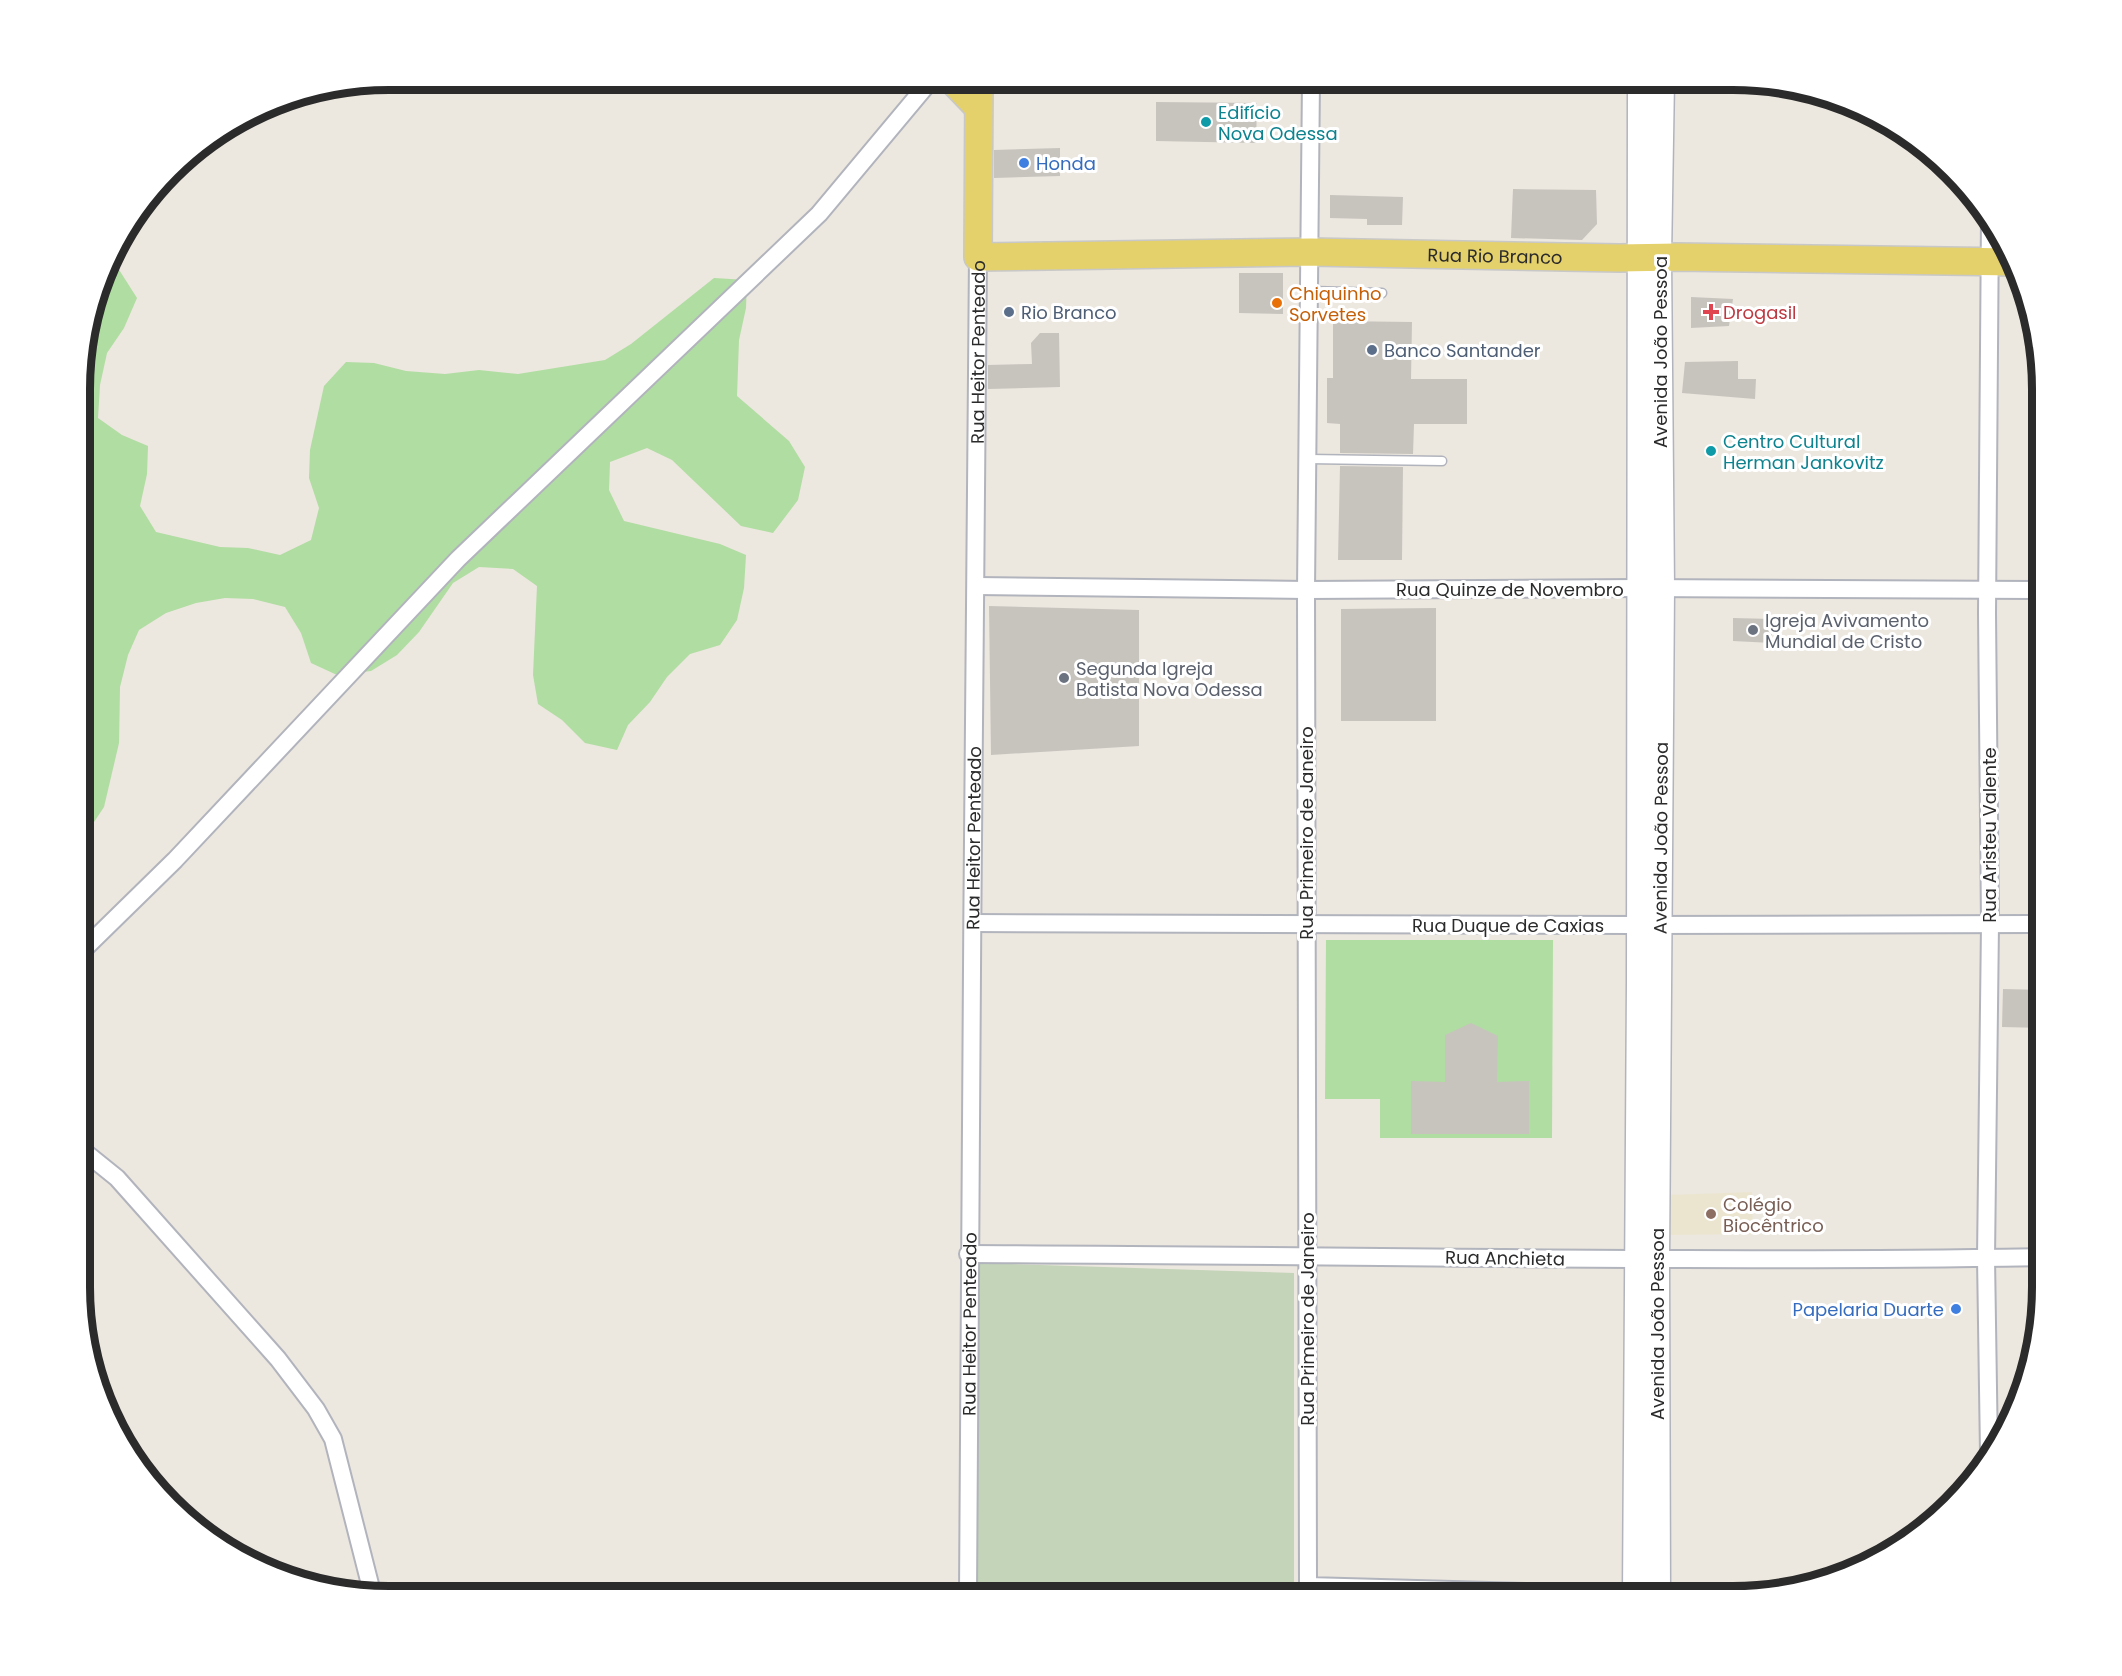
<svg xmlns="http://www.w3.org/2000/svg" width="2122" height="1676" viewBox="0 0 2122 1676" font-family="Poppins,sans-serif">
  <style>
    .education { fill: #ebe5d0 }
    .green { fill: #b0dda1 }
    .cemetery { fill: #c3d4b8 }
    .building { fill: #c7c4be }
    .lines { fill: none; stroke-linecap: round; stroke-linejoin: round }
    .service-casing { stroke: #b2b4bd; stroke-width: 11 }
    .minor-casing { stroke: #b2b4bd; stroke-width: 20 }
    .secondary-casing { stroke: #b2b4bd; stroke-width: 27 }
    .primary-casing { stroke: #c8c8c8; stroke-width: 30 }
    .service { stroke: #fff; stroke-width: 8 }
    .minor { stroke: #fff; stroke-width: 16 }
    .secondary { stroke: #fff; stroke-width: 24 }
    .primary { stroke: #e4d16c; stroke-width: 27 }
    .culture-dot { fill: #0f9aa8; stroke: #fff; stroke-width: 2 }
    .shop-dot { fill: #3f7fe0; stroke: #fff; stroke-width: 2 }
    .food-dot { fill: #e8710a; stroke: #fff; stroke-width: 2 }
    .service-dot { fill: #5c6f8a; stroke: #fff; stroke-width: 2 }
    .health-dot { fill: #e0444e; stroke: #fff; stroke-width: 2 }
    .worship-dot { fill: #6b7280; stroke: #fff; stroke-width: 2 }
    .education-dot { fill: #8d6e63; stroke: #fff; stroke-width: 2 }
    .labels { text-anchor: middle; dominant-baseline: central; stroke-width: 6; stroke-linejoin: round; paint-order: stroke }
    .culture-label { font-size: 18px; fill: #0d838f; stroke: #fff; text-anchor: start }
    .shop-label { font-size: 18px; fill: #366cbe; stroke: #fff; text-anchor: start }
    .street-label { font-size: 18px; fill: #2b2b2b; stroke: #fff }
    .food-label { font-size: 18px; fill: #c56008; stroke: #fff; text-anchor: start }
    .service-label { font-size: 18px; fill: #4e5e75; stroke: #fff; text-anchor: start }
    .health-label { font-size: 18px; fill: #be3a42; stroke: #fff; text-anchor: start }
    .worship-label { font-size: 18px; fill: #5b616d; stroke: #fff; text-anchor: start }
    .education-label { font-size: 18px; fill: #785e54; stroke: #fff; text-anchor: start }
    .rim { fill: none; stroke: #2b2b2b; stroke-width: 8 }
  </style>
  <rect width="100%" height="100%" fill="#ece7df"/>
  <path class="education" d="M 1752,1192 L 1753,1234 L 1672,1235 L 1668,1233 L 1669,1195 Z"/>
  <g class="green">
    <path d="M 111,263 L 116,265 L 137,298 L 124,328 L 107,353 L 100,385 L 98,418 L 122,435 L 148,446 L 147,474 L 140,506 L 156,532 L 220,547 L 248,548 L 280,555 L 311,540 L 319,508 L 309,478 L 310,450 L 324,386 L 346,362 L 374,363 L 406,371 L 445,374 L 479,370 L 518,374 L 605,360 L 631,344 L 714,278 L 747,280 L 746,308 L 739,340 L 737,396 L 789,441 L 805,467 L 798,500 L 773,533 L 741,526 L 672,460 L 647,448 L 610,462 L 609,490 L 624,521 L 720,544 L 746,555 L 744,588 L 737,620 L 720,645 L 690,654 L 667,677 L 650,702 L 628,725 L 617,750 L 585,743 L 562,720 L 538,704 L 533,675 L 537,586 L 513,569 L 479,567 L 453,583 L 419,632 L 397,655 L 371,671 L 337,675 L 311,663 L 301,633 L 285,607 L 253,599 L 225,598 L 196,603 L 166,613 L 139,630 L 128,655 L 120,687 L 119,743 L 104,807 L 88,831 L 81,835 L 82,348 Z"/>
    <path d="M 1326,940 L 1553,940 L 1552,1138 L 1380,1138 L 1380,1099 L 1325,1099 Z"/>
  </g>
  <path class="cemetery" d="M 975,1263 L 1294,1273 L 1294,1590 L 1277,1590 L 1276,1596 L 977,1596 Z"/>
  <g class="building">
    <path d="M 1156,102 L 1257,103 L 1256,143 L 1156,141 Z"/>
    <path d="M 1060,148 L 1060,176 L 994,178 L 994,150 Z"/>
    <path d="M 1513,189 L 1596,190 L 1597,224 L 1582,240 L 1511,238 Z"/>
    <path d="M 1330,195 L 1403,197 L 1402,225 L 1367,225 L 1367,219 L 1330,218 Z"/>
    <path d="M 1239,273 L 1283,273 L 1283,314 L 1239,313 Z"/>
    <path d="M 1691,297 L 1733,299 L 1729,326 L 1691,328 Z"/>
    <path d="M 1333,321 L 1412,322 L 1411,379 L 1467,379 L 1467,424 L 1414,424 L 1413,454 L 1340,453 L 1340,424 L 1327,423 L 1327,378 L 1333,378 Z"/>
    <path d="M 1040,333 L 1059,333 L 1060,387 L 988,389 L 988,365 L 1032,364 L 1031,343 Z"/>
    <path d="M 1738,361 L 1738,379 L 1756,379 L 1755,399 L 1682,393 L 1685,362 Z"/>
    <path d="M 1340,466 L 1403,467 L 1402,560 L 1338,560 Z"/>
    <path d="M 989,606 L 1139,610 L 1139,746 L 991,755 Z"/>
    <path d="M 1436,608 L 1436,721 L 1341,721 L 1341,609 Z"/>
    <path d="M 1733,618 L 1772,619 L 1772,643 L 1733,641 Z"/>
    <path d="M 2003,989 L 2042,990 L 2042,1028 L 2002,1027 Z"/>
    <path d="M 1471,1023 L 1498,1036 L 1497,1082 L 1529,1081 L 1529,1134 L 1411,1134 L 1411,1081 L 1445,1082 L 1445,1035 Z"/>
  </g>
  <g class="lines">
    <defs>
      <g id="service">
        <path d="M 1310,291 L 1382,293"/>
        <path d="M 1308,459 L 1442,461"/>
      </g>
      <g id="minor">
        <path d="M 1311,80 L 1306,590 L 1308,1586 L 1635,1595 L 1750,1593"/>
        <path d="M 977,586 L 1306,590 L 1639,588 L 2042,590"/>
        <path d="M 973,923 L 1639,925 L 2042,924"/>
        <path d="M 81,952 L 175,860 L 458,559 L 819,214 L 931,80"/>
        <path d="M 81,1149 L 117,1178 L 278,1359 L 316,1409 L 333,1439 L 373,1596"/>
        <path d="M 968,1254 C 1326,1255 1684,1263 2042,1257"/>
        <path d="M 1989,1453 L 1986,1258 L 1990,924 L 1987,613 L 1990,217"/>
        <path id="s1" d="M 968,1596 C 968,1150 976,703 978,257"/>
      </g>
      <g id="secondary">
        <path d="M 1635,1596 L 1639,982 L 1640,80"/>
        <path id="s2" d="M 1658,1596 L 1657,1260 L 1662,588 L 1659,258 L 1662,80"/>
      </g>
      <g id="primary">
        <path d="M 952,80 L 978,107"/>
        <path id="s3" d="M 979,80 L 978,257 L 1311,252 L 1619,258 L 1677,257 L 2014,262"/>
      </g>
    </defs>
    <use href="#service" class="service-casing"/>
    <use href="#minor" class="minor-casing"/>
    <use href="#secondary" class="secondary-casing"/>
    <use href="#primary" class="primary-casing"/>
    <use href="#service" class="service"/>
    <use href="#minor" class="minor"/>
    <use href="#secondary" class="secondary"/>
    <use href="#primary" class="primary"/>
  </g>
  <g class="culture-dot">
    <circle cx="1206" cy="122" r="6"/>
    <circle cx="1711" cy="451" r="6"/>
  </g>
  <g class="shop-dot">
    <circle cx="1024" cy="163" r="6"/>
    <circle cx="1956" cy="1309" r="6"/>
  </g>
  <circle class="food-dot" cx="1277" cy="303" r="6"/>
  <g class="service-dot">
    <circle cx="1009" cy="312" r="6"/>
    <circle cx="1372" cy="350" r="6"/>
  </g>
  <path class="health-dot" d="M1708 303h6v6h6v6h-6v6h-6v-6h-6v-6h6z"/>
  <g class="worship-dot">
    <circle cx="1753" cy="630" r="6"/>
    <circle cx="1064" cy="678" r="6"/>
  </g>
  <circle class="education-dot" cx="1711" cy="1214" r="6"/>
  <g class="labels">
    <g class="culture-label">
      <text x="1218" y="112">Edifício<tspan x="1218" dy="21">Nova Odessa</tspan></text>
      <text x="1723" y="441">Centro Cultural<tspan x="1723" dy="21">Herman Jankovitz</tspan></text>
    </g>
    <g class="shop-label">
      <text x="1036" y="163">Honda</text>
      <text x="1944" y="1309" text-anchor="end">Papelaria Duarte</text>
    </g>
    <g class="street-label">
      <text stroke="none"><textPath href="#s3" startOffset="694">Rua Rio Branco</textPath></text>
      <text stroke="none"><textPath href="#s1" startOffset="1244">Rua Heitor Penteado</textPath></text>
      <text transform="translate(1660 352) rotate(-90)">Avenida João Pessoa</text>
      <text x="1510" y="589">Rua Quinze de Novembro</text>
      <text transform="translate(1306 833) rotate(-90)">Rua Primeiro de Janeiro</text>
      <text transform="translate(1989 835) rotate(-90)">Rua Aristeu Valente</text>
      <text stroke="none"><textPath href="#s1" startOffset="758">Rua Heitor Penteado</textPath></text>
      <text stroke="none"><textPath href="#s2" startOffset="758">Avenida João Pessoa</textPath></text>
      <text x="1508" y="925">Rua Duque de Caxias</text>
      <text transform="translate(1505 1258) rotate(1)">Rua Anchieta</text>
      <text transform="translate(1307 1319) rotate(-90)">Rua Primeiro de Janeiro</text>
      <text stroke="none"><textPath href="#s1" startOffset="272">Rua Heitor Penteado</textPath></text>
      <text transform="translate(1657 1324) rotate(-90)">Avenida João Pessoa</text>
    </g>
    <g class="food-label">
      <text x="1289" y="293">Chiquinho<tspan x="1289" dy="21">Sorvetes</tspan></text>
    </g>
    <g class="service-label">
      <text x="1021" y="312">Rio Branco</text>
      <text x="1384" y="350">Banco Santander</text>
    </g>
    <g class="health-label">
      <text x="1723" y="312">Drogasil</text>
    </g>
    <g class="worship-label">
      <text x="1765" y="620">Igreja Avivamento<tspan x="1765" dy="21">Mundial de Cristo</tspan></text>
      <text x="1076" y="668">Segunda Igreja<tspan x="1076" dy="21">Batista Nova Odessa</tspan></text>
    </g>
    <g class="education-label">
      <text x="1723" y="1204">Colégio<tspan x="1723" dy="21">Biocêntrico</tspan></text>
    </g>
  </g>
  <path d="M0 0H2122V1676H0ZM389 90H1733A299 299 0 0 1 2032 389V1287A299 299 0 0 1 1733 1586H389A299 299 0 0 1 90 1287V389A299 299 0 0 1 389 90Z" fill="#fff" fill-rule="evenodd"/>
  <path class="rim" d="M389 90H1733A299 299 0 0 1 2032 389V1287A299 299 0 0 1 1733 1586H389A299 299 0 0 1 90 1287V389A299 299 0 0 1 389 90Z"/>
</svg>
